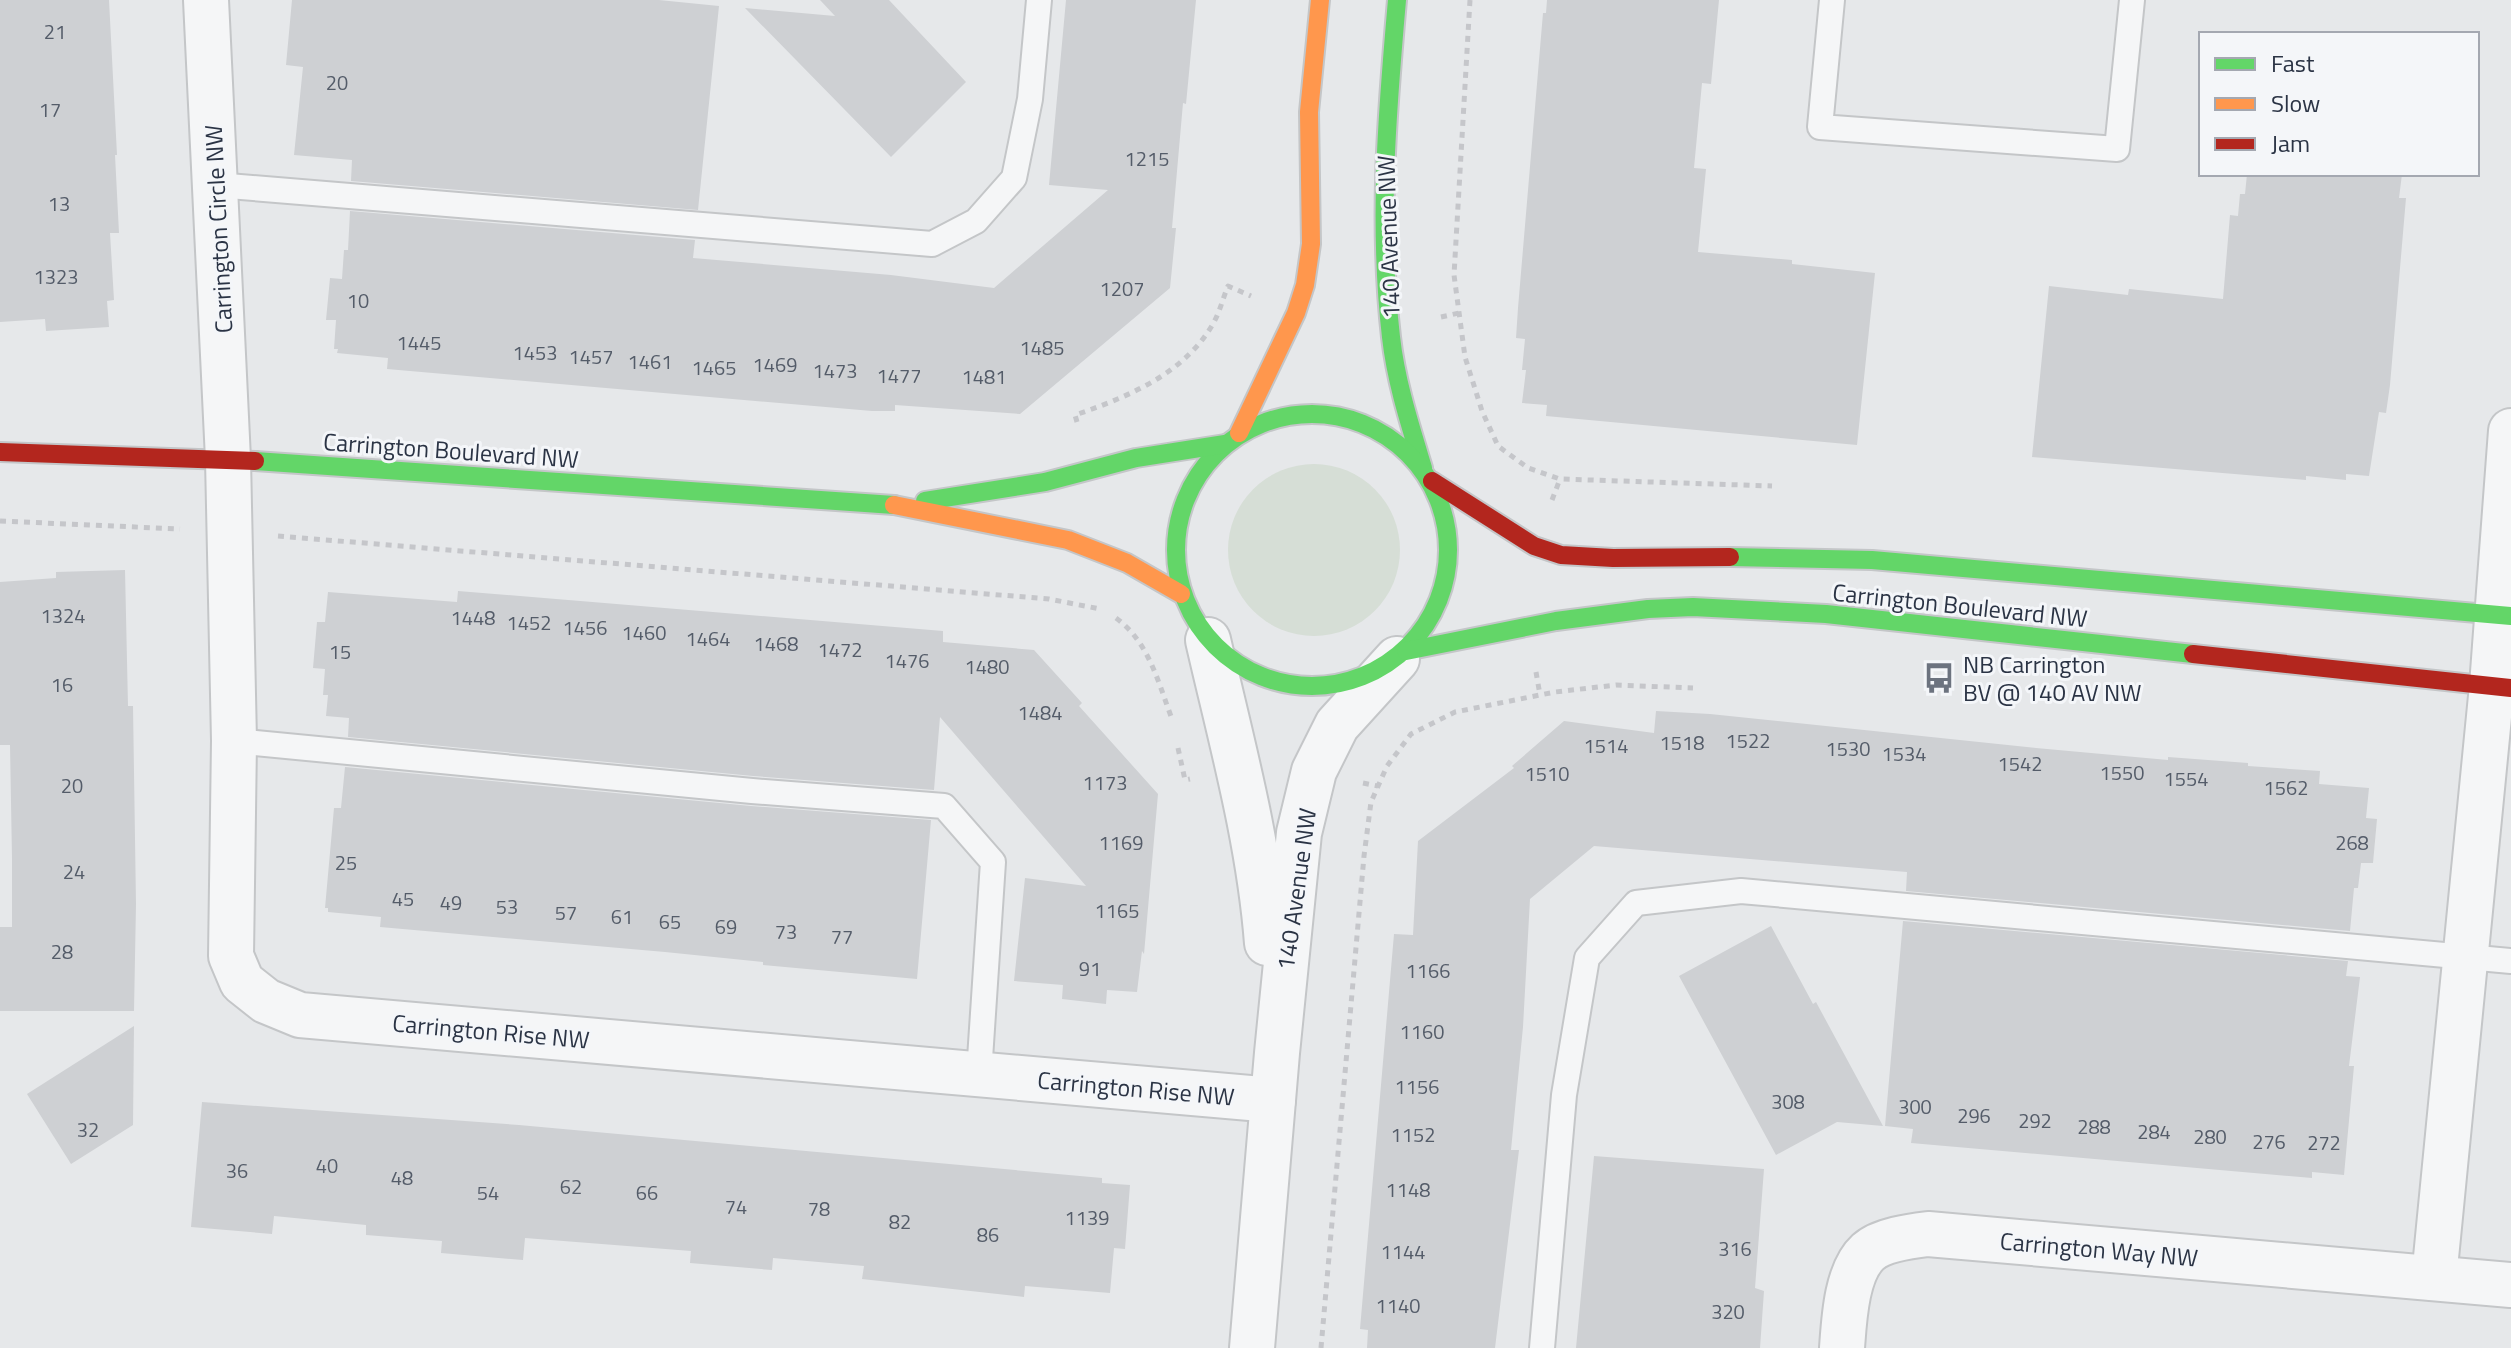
<svg xmlns="http://www.w3.org/2000/svg" width="2511" height="1348" viewBox="0 0 2511 1348" font-family="'Titillium Web',sans-serif">
  <style>
    .green { fill: #d6ded6 }
    .building { fill: #ced0d3 }
    .lines { fill: none; stroke-linecap: round; stroke-linejoin: round }
    .lane-casing { stroke: #c4c6c8; stroke-width: 28 }
    .street-casing { stroke: #c4c6c8; stroke-width: 48 }
    .fast-casing { stroke: #c4c6c8; stroke-width: 22 }
    .slow-casing { stroke: #c4c6c8; stroke-width: 22 }
    .jam-casing { stroke: #c4c6c8; stroke-width: 22 }
    .path { stroke: #c5c6ca; stroke-width: 5; stroke-dasharray: 6 6; stroke-linecap: butt }
    .lane { stroke: #f5f6f7; stroke-width: 24 }
    .street { stroke: #f5f6f7; stroke-width: 44 }
    .fast { stroke: #63d668; stroke-width: 18 }
    .slow { stroke: #ff974d; stroke-width: 18 }
    .jam { stroke: #b3261e; stroke-width: 18 }
    .labels { text-anchor: middle; dominant-baseline: central; stroke-width: 6; stroke-linejoin: round; paint-order: stroke }
    .number-label { font-size: 20px; fill: #545c69 }
    .street-label { font-size: 24px; fill: #2b3445; stroke: #f4f6f9 }
    .poi-label { font-size: 24px; fill: #2b3445; stroke: #f4f6f9; text-anchor: start }
  </style>
  <rect width="100%" height="100%" fill="#e6e8ea"/>
  <circle class="green" cx="1314" cy="550" r="86"/>
  <g class="building">
    <path d="M 0,0 L 109,0 L 117,155 L 115,155 L 119,233 L 110,233 L 114,300 L 107,301 L 109,327 L 46,331 L 45,319 L 0,322 Z"/>
    <path d="M 292,0 L 659,0 L 719,6 L 698,210 L 351,181 L 352,160 L 294,155 L 303,67 L 286,65 Z"/>
    <path d="M 820,0 L 889,0 L 966,82 L 891,157 L 745,8 L 835,16 Z"/>
    <path d="M 1066,0 L 1196,0 L 1186,104 L 1183,103 L 1172,228 L 1176,228 L 1170,288 L 1020,414 L 895,405 L 895,411 L 872,411 L 387,369 L 388,358 L 337,353 L 338,349 L 334,349 L 336,320 L 326,320 L 330,278 L 342,279 L 344,250 L 348,250 L 350,211 L 695,240 L 693,258 L 891,275 L 994,288 L 1108,190 L 1049,185 Z"/>
    <path d="M 1547,0 L 1719,0 L 1711,84 L 1702,83 L 1694,168 L 1706,169 L 1698,252 L 1792,260 L 1792,264 L 1875,273 L 1857,445 L 1546,416 L 1547,405 L 1522,403 L 1526,370 L 1522,370 L 1525,339 L 1516,338 L 1518,308 L 1543,13 L 1546,13 Z"/>
    <path d="M 2247,174 L 2402,174 L 2399,198 L 2406,198 L 2390,385 L 2386,413 L 2379,412 L 2369,476 L 2346,474 L 2346,480 L 2306,476 L 2306,480 L 2032,457 L 2049,286 L 2128,295 L 2129,289 L 2223,299 L 2230,215 L 2238,216 L 2240,194 L 2245,194 Z"/>
    <path d="M 125,570 L 128,706 L 133,706 L 136,904 L 134,1011 L 0,1011 L 0,927 L 12,927 L 12,858 L 10,745 L 0,745 L 0,582 L 56,578 L 56,572 Z"/>
    <path d="M 458,591 L 943,631 L 943,642 L 1034,650 L 1082,703 L 1079,706 L 1158,794 L 1144,954 L 1142,951 L 1137,992 L 1107,990 L 1106,1004 L 1062,999 L 1063,985 L 1014,981 L 1025,878 L 1086,886 L 940,717 L 934,790 L 753,776 L 348,737 L 349,718 L 326,716 L 328,695 L 323,695 L 325,669 L 313,668 L 317,622 L 325,622 L 328,592 L 457,602 Z"/>
    <path d="M 1656,711 L 1710,714 L 2036,748 L 2168,760 L 2168,757 L 2248,763 L 2248,766 L 2320,771 L 2319,784 L 2369,788 L 2366,818 L 2377,819 L 2373,863 L 2361,863 L 2358,888 L 2354,888 L 2350,931 L 1906,891 L 1907,872 L 1594,846 L 1530,899 L 1523,1027 L 1511,1150 L 1519,1150 L 1495,1348 L 1367,1348 L 1368,1330 L 1360,1329 L 1394,934 L 1413,935 L 1418,841 L 1514,768 L 1512,766 L 1564,721 L 1654,733 Z"/>
    <path d="M 345,767 L 751,806 L 931,820 L 917,979 L 763,965 L 763,962 L 665,952 L 380,927 L 381,917 L 328,912 L 328,908 L 325,908 L 334,808 L 341,808 Z"/>
    <path d="M 1903,921 L 2348,961 L 2346,976 L 2360,977 L 2349,1066 L 2354,1066 L 2344,1175 L 2312,1172 L 2312,1178 L 1911,1143 L 1913,1129 L 1885,1126 Z"/>
    <path d="M 1771,926 L 1813,1004 L 1816,1002 L 1883,1126 L 1837,1122 L 1776,1155 L 1679,976 Z"/>
    <path d="M 134,1026 L 133,1125 L 71,1164 L 27,1094 Z"/>
    <path d="M 202,1102 L 519,1125 L 1102,1178 L 1102,1183 L 1130,1185 L 1125,1249 L 1114,1248 L 1110,1293 L 1025,1286 L 1024,1297 L 862,1279 L 864,1266 L 773,1258 L 772,1270 L 690,1263 L 691,1251 L 525,1238 L 523,1260 L 441,1253 L 442,1241 L 366,1235 L 366,1225 L 274,1216 L 272,1234 L 191,1227 Z"/>
    <path d="M 1594,1156 L 1764,1169 L 1755,1288 L 1764,1291 L 1760,1348 L 1576,1348 Z"/>
  </g>
  <g class="lines">
    <defs>
      <g id="lane">
        <path d="M 1832,0 L 1820,127 L 2117,149 L 2132,0"/>
        <path d="M 216,185 L 932,244 L 976,221 L 1014,178 L 1030,99 L 1039,0"/>
        <path d="M 234,741 L 752,791 L 944,806 L 993,862 L 979,1074"/>
        <path d="M 1542,1348 L 1564,1095 L 1587,958 L 1636,903 L 1741,891 L 2511,961"/>
      </g>
      <g id="street">
        <path d="M 206,0 L 228,459 L 234,741 L 231,956 L 242,982 L 266,1001 L 300,1015 L 1273,1100"/>
        <path d="M 1208,640 C 1231,740 1259,840 1267,943"/>
        <path d="M 2434,1278 L 2492,686 L 2511,431"/>
        <path d="M 1252,1348 L 1277,1053 L 1299,833 L 1314,771 L 1337,725 L 1397,659"/>
        <path d="M 1842,1348 C 1844,1321 1846,1272 1868,1252 C 1881,1240 1911,1236 1928,1234 L 2511,1285"/>
      </g>
      <g id="fast">
        <path d="M 1397,0 C 1387,113 1378,223 1391,337 C 1396,382 1410,425 1423,468"/>
        <circle cx="1312" cy="550" r="136"/>
        <path d="M 255,461 L 894,505"/>
        <path d="M 925,501 L 1045,482 L 1136,458 L 1225,444"/>
        <path d="M 1730,557 L 1872,560 L 2511,616"/>
        <path d="M 1406,651 L 1556,621 L 1648,609 L 1693,607 L 1826,614 L 2193,654"/>
      </g>
      <g id="slow">
        <path d="M 1239,433 L 1296,313 L 1305,285 L 1311,244 L 1309,112 L 1320,0"/>
        <path d="M 894,505 L 1068,540 L 1127,563 L 1181,594"/>
      </g>
      <g id="jam">
        <path d="M 0,452 L 255,461"/>
        <path d="M 1432,481 L 1534,546 L 1561,555 L 1613,558 L 1730,557"/>
        <path d="M 2193,654 L 2511,688"/>
      </g>
    </defs>
    <use href="#lane" class="lane-casing"/>
    <use href="#street" class="street-casing"/>
    <use href="#fast" class="fast-casing"/>
    <use href="#slow" class="slow-casing"/>
    <use href="#jam" class="jam-casing"/>
    <g class="path">
      <path d="M 1470,0 L 1454,275 L 1465,357 L 1482,411 L 1498,446 L 1528,468 L 1560,479 L 1772,486"/>
      <path d="M 1441,317 L 1459,313"/>
      <path d="M 1077,422 L 1075,415 C 1128,397 1186,373 1214,322 C 1220,311 1223,298 1228,286 L 1251,296"/>
      <path d="M 1552,500 L 1560,479"/>
      <path d="M 0,521 L 180,529"/>
      <path d="M 278,536 L 1049,599 L 1100,609"/>
      <path d="M 1116,618 C 1149,642 1158,682 1172,719"/>
      <path d="M 1536,672 L 1540,695"/>
      <path d="M 1178,748 L 1185,780 L 1190,779"/>
      <path d="M 1363,783 L 1378,786"/>
      <path d="M 1321,1348 L 1364,856 L 1371,802 L 1387,766 L 1411,734 L 1455,712 L 1555,692 L 1616,685 L 1693,688"/>
    </g>
    <use href="#lane" class="lane"/>
    <use href="#street" class="street"/>
    <use href="#fast" class="fast"/>
    <use href="#slow" class="slow"/>
    <use href="#jam" class="jam"/>
  </g>
  <defs>
    <symbol id="bus-bare" viewBox="-9 -9 18 18"><path d="M-5-6H5V4H4V6H2V4H-2V6H-4V4H-5ZM-3.5-4V0h7V-4ZM-3.5 1.2v1.5H-2V1.2ZM2 1.2v1.5H3.5V1.2Z" fill="#6c737f" stroke="#f4f6f9" stroke-width="2.5" paint-order="stroke"/></symbol>
  </defs>
  <g fill-rule="evenodd">
    <use href="#bus-bare" x="1917" y="656" width="44" height="44"/>
  </g>
  <g class="labels">
    <g class="number-label">
      <text x="55" y="31">21</text>
      <text x="337" y="82">20</text>
      <text x="50" y="109">17</text>
      <text x="1147" y="158">1215</text>
      <text x="59" y="203">13</text>
      <text x="56" y="276">1323</text>
      <text x="1122" y="288">1207</text>
      <text x="358" y="300">10</text>
      <text x="419" y="342">1445</text>
      <text x="1042" y="347">1485</text>
      <text x="535" y="352">1453</text>
      <text x="591" y="356">1457</text>
      <text x="650" y="361">1461</text>
      <text x="775" y="364">1469</text>
      <text x="714" y="367">1465</text>
      <text x="835" y="370">1473</text>
      <text x="899" y="375">1477</text>
      <text x="984" y="376">1481</text>
      <text x="63" y="615">1324</text>
      <text x="473" y="617">1448</text>
      <text x="529" y="622">1452</text>
      <text x="585" y="627">1456</text>
      <text x="644" y="632">1460</text>
      <text x="708" y="638">1464</text>
      <text x="776" y="643">1468</text>
      <text x="840" y="649">1472</text>
      <text x="340" y="651">15</text>
      <text x="907" y="660">1476</text>
      <text x="987" y="666">1480</text>
      <text x="62" y="684">16</text>
      <text x="1040" y="712">1484</text>
      <text x="1748" y="740">1522</text>
      <text x="1682" y="742">1518</text>
      <text x="1606" y="745">1514</text>
      <text x="1848" y="748">1530</text>
      <text x="1904" y="753">1534</text>
      <text x="2020" y="763">1542</text>
      <text x="2122" y="772">1550</text>
      <text x="1547" y="773">1510</text>
      <text x="2186" y="778">1554</text>
      <text x="1105" y="782">1173</text>
      <text x="72" y="785">20</text>
      <text x="2286" y="787">1562</text>
      <text x="1121" y="842">1169</text>
      <text x="2352" y="842">268</text>
      <text x="346" y="862">25</text>
      <text x="74" y="871">24</text>
      <text x="403" y="898">45</text>
      <text x="451" y="902">49</text>
      <text x="507" y="906">53</text>
      <text x="1117" y="910">1165</text>
      <text x="566" y="912">57</text>
      <text x="622" y="916">61</text>
      <text x="670" y="921">65</text>
      <text x="726" y="926">69</text>
      <text x="786" y="931">73</text>
      <text x="842" y="936">77</text>
      <text x="62" y="951">28</text>
      <text x="1090" y="968">91</text>
      <text x="1428" y="970">1166</text>
      <text x="1422" y="1031">1160</text>
      <text x="1417" y="1086">1156</text>
      <text x="1788" y="1101">308</text>
      <text x="1915" y="1106">300</text>
      <text x="1974" y="1115">296</text>
      <text x="2035" y="1120">292</text>
      <text x="2094" y="1126">288</text>
      <text x="88" y="1129">32</text>
      <text x="2154" y="1131">284</text>
      <text x="1413" y="1134">1152</text>
      <text x="2210" y="1136">280</text>
      <text x="2269" y="1141">276</text>
      <text x="2324" y="1142">272</text>
      <text x="327" y="1165">40</text>
      <text x="237" y="1170">36</text>
      <text x="402" y="1177">48</text>
      <text x="571" y="1186">62</text>
      <text x="1408" y="1189">1148</text>
      <text x="488" y="1192">54</text>
      <text x="647" y="1192">66</text>
      <text x="736" y="1206">74</text>
      <text x="819" y="1208">78</text>
      <text x="1087" y="1217">1139</text>
      <text x="900" y="1221">82</text>
      <text x="988" y="1234">86</text>
      <text x="1735" y="1248">316</text>
      <text x="1403" y="1251">1144</text>
      <text x="1398" y="1305">1140</text>
      <text x="1728" y="1311">320</text>
    </g>
    <g class="street-label">
      <text transform="translate(218 229) rotate(-93)">Carrington Circle NW</text>
      <text transform="translate(1388 237) rotate(-92)">140 Avenue NW</text>
      <text transform="translate(451 450) rotate(4)">Carrington Boulevard NW</text>
      <text transform="translate(1960 605) rotate(6)">Carrington Boulevard NW</text>
      <text transform="translate(1296 889) rotate(-82)">140 Avenue NW</text>
      <text transform="translate(491 1031) rotate(5)">Carrington Rise NW</text>
      <text transform="translate(1136 1088) rotate(5)">Carrington Rise NW</text>
      <text transform="translate(2099 1249) rotate(5)">Carrington Way NW</text>
    </g>
    <g class="poi-label">
      <text x="1963" y="664">NB Carrington<tspan x="1963" dy="28">BV @ 140 AV NW</tspan></text>
    </g>
  </g>
  <rect x="2199" y="32" width="280" height="144" fill="#f4f6f9" stroke="#a4a8b1" stroke-width="2"/>
  <rect x="2215" y="58" width="40" height="12" fill="#63d668" stroke="#a4a8b1" stroke-width="2"/>
  <text x="2271" y="72" font-size="24" fill="#2b3445">Fast</text>
  <rect x="2215" y="98" width="40" height="12" fill="#ff974d" stroke="#a4a8b1" stroke-width="2"/>
  <text x="2271" y="112" font-size="24" fill="#2b3445">Slow</text>
  <rect x="2215" y="138" width="40" height="12" fill="#b3261e" stroke="#a4a8b1" stroke-width="2"/>
  <text x="2271" y="152" font-size="24" fill="#2b3445">Jam</text>
</svg>
